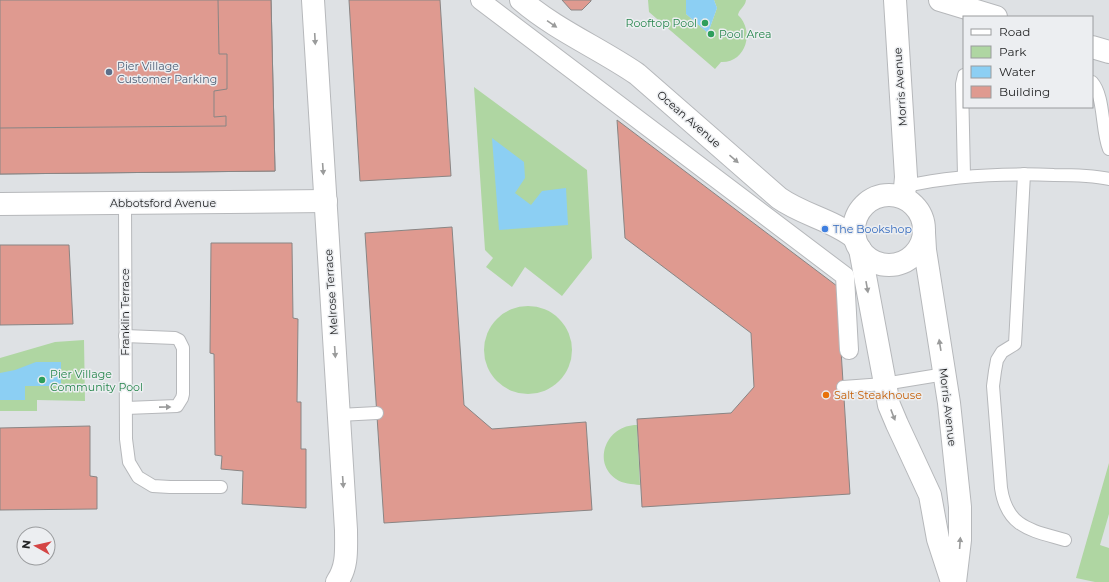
<svg xmlns="http://www.w3.org/2000/svg" width="1109" height="582" viewBox="0 0 1109 582" font-family="Montserrat,sans-serif">
  <style>
    .green { fill: #afd6a2 }
    .water { fill: #8ccff3 }
    .building { fill: #df9a90; stroke: #898584 }
    .lines { fill: none; stroke-linecap: round; stroke-linejoin: round }
    .service-casing { stroke: #b6b8bb; stroke-width: 14 }
    .pedestrian-casing { stroke: #b6b8bb; stroke-width: 20 }
    .minor-casing { stroke: #b6b8bb; stroke-width: 24 }
    .service { stroke: #fff; stroke-width: 12 }
    .pedestrian { stroke: #fff; stroke-width: 18 }
    .minor { stroke: #fff; stroke-width: 22 }
    .oneway { fill: #9a9b9b }
    .leisure-dot { fill: #2e9e5b; stroke: #eceef1; stroke-width: 1.5 }
    .service-dot { fill: #5c6f8a; stroke: #eceef1; stroke-width: 1.5 }
    .shop-dot { fill: #3f7fe0; stroke: #eceef1; stroke-width: 1.5 }
    .food-dot { fill: #e8710a; stroke: #eceef1; stroke-width: 1.5 }
    .labels { text-anchor: middle; dominant-baseline: central; stroke-width: 3; stroke-linejoin: round; paint-order: stroke }
    .leisure-label { font-size: 11px; fill: #27864d; stroke: #eceef1; text-anchor: start }
    .service-label { font-size: 11px; fill: #4e5e75; stroke: #eceef1; text-anchor: start }
    .street-label { font-size: 11px; fill: #1f2021; stroke: #eceef1 }
    .shop-label { font-size: 11px; fill: #366cbe; stroke: #eceef1; text-anchor: start }
    .food-label { font-size: 11px; fill: #c56008; stroke: #eceef1; text-anchor: start }
  </style>
  <rect width="100%" height="100%" fill="#dee1e4"/>
  <g class="green">
    <path d="M 648,0 L 686,0 L 686,14 L 708,33 L 717,8 L 714,0 L 746,0 C 745,7 739,9 738,15 C 755,31 746,63 721,62 L 715,69 L 649,12 Z"/>
    <path d="M 474,87 L 587,170 L 592,258 L 562,296 L 525,267 L 512,287 L 486,267 L 493,258 L 485,250 Z"/>
    <circle cx="528" cy="350" r="44"/>
    <path d="M 84,340 L 85,401 L 37,400 L 37,411 L 0,411 L 0,358 L 55,342 Z"/>
    <path d="M 637,425 L 640,485 C 632,484 623,484 616,479 C 592,462 606,425 637,425 Z"/>
    <path d="M 1109,463 L 1109,514 L 1100,545 L 1109,548 L 1109,582 L 1095,582 L 1076,578 Z"/>
  </g>
  <g class="water">
    <path d="M 686,0 L 714,0 L 717,8 L 708,33 L 686,14 Z"/>
    <path d="M 492,138 L 524,162 L 525,178 L 515,193 L 531,205 L 542,191 L 566,188 L 568,225 L 499,230 Z"/>
    <path d="M 36,362 L 61,362 L 61,386 L 25,386 L 25,400 L 0,400 L 0,373 L 15,370 Z"/>
  </g>
  <g class="building">
    <path d="M 0,0 L 218,0 L 219,91 L 214,91 L 214,117 L 0,118 Z"/>
    <path d="M 0,0 L 271,0 L 275,171 L 0,174 Z"/>
    <path d="M 218,0 L 271,0 L 275,171 L 0,174 L 0,128 L 226,126 L 226,116 L 214,117 L 214,91 L 227,89 L 227,54 L 219,54 Z"/>
    <path d="M 349,0 L 440,0 L 451,176 L 360,181 Z"/>
    <path d="M 562,0 L 591,0 L 591,1 L 582,10 L 571,10 Z"/>
    <path d="M 617,120 L 837,286 L 850,494 L 642,507 L 637,419 L 731,413 L 754,387 L 751,333 L 625,238 Z"/>
    <path d="M 452,227 L 464,405 L 492,429 L 586,422 L 592,510 L 384,523 L 365,233 Z"/>
    <path d="M 211,243 L 292,243 L 293,318 L 298,319 L 297,402 L 301,402 L 301,449 L 306,449 L 306,508 L 242,504 L 243,471 L 221,469 L 222,456 L 215,455 L 214,354 L 210,353 Z"/>
    <path d="M 0,245 L 69,245 L 73,324 L 0,325 Z"/>
    <path d="M 90,426 L 90,476 L 97,477 L 97,509 L 0,510 L 0,428 Z"/>
  </g>
  <g class="lines">
    <defs>
      <g id="service">
        <path d="M 1092,82 C 1105,97 1101,129 1109,149"/>
        <path d="M 1024,174 L 1015,344 L 1002,352 L 997,360 L 995,371 L 993,386 L 1001,488 C 1007,528 1031,530 1065,540"/>
        <path d="M 964,176 L 962,84 L 964,75"/>
        <path d="M 906,186 C 955,175 1004,173 1054,175 C 1072,175 1092,175 1109,179"/>
        <path d="M 125,203 L 126,439 L 129,462 L 138,477 L 153,486 L 170,487 L 221,487"/>
        <path d="M 125,336 L 175,338 L 179,340 L 183,348 L 183,394 L 182,398 L 177,406 L 126,408"/>
        <path d="M 843,387 L 884,384 L 945,374"/>
        <path d="M 339,415 L 377,413"/>
      </g>
      <path id="pedestrian" d="M 480,0 L 845,276 L 849,350"/>
      <g id="minor">
        <path d="M 313,0 L 346,530 C 346,549 348,566 337,582"/>
        <path d="M 521,0 C 556,30 599,48 637,74 L 779,198 C 803,215 833,220 855,238"/>
        <path d="M 895,0 L 906,177 L 905,188 L 902,197"/>
        <path d="M 940,0 L 996,17"/>
        <path d="M 1092,47 L 1109,52"/>
        <circle cx="889" cy="230" r="35"/>
        <path d="M 0,204 L 326,201"/>
        <path d="M 924,233 L 925,250 L 949,403 L 960,507 L 960,540 L 955,582"/>
        <path d="M 860,249 L 889,405 L 897,424 L 911,454 L 930,495 L 938,539 L 952,582"/>
      </g>
    </defs>
    <use href="#service" class="service-casing"/>
    <use href="#pedestrian" class="pedestrian-casing"/>
    <use href="#minor" class="minor-casing"/>
    <use href="#service" class="service"/>
    <use href="#pedestrian" class="pedestrian"/>
    <use href="#minor" class="minor"/>
  </g>
  <defs><path id="oneway-solid" d="M-6-.8H1V-3.2L6.5 0L1 3.2V.8H-6Z"/></defs>
  <g class="oneway">
    <use href="#oneway-solid" transform="translate(552 24) rotate(34)"/>
    <use href="#oneway-solid" transform="translate(315 39) rotate(87)"/>
    <use href="#oneway-solid" transform="translate(734 159) rotate(41)"/>
    <use href="#oneway-solid" transform="translate(323 169) rotate(86)"/>
    <use href="#oneway-solid" transform="translate(867 287) rotate(80)"/>
    <use href="#oneway-solid" transform="translate(940 345) rotate(-99)"/>
    <use href="#oneway-solid" transform="translate(335 352) rotate(86)"/>
    <use href="#oneway-solid" transform="translate(165 407) rotate(-1)"/>
    <use href="#oneway-solid" transform="translate(893 415) rotate(69)"/>
    <use href="#oneway-solid" transform="translate(343 482) rotate(86)"/>
    <use href="#oneway-solid" transform="translate(960 543) rotate(-86)"/>
  </g>
  <g class="leisure-dot">
    <circle cx="705" cy="23" r="4"/>
    <circle cx="711" cy="34" r="4"/>
    <circle cx="42" cy="380" r="4"/>
  </g>
  <circle class="service-dot" cx="109" cy="72" r="4"/>
  <circle class="shop-dot" cx="825" cy="229" r="4"/>
  <circle class="food-dot" cx="826" cy="395" r="4"/>
  <g class="labels">
    <g class="leisure-label">
      <text x="697" y="23" text-anchor="end">Rooftop Pool</text>
      <text x="719" y="34">Pool Area</text>
      <text x="50" y="374">Pier Village<tspan x="50" dy="13">Community Pool</tspan></text>
    </g>
    <g class="service-label">
      <text x="117" y="66">Pier Village<tspan x="117" dy="13">Customer Parking</tspan></text>
    </g>
    <g class="street-label">
      <text transform="translate(900 87) rotate(-94)">Morris Avenue</text>
      <text transform="translate(689 119) rotate(41)">Ocean Avenue</text>
      <text x="163" y="203">Abbotsford Avenue</text>
      <text transform="translate(331 292) rotate(-94)">Melrose Terrace</text>
      <text transform="translate(125 312) rotate(-90)">Franklin Terrace</text>
      <text transform="translate(948 407) rotate(83)">Morris Avenue</text>
    </g>
    <g class="shop-label">
      <text x="833" y="229">The Bookshop</text>
    </g>
    <g class="food-label">
      <text x="834" y="395">Salt Steakhouse</text>
    </g>
  </g>
  <rect x="963" y="16" width="130" height="92" fill="#eceef1" stroke="#9a9c9e"/>
  <rect x="971" y="29" width="20" height="6" fill="#ffffff" stroke="#9a9c9e"/>
  <text x="999" y="36" font-size="12" fill="#1f2021">Road</text>
  <rect x="971" y="46" width="20" height="12" fill="#afd6a2" stroke="#9a9c9e"/>
  <text x="999" y="56" font-size="12" fill="#1f2021">Park</text>
  <rect x="971" y="66" width="20" height="12" fill="#8ccff3" stroke="#9a9c9e"/>
  <text x="999" y="76" font-size="12" fill="#1f2021">Water</text>
  <rect x="971" y="86" width="20" height="12" fill="#df9a90" stroke="#9a9c9e"/>
  <text x="999" y="96" font-size="12" fill="#1f2021">Building</text>
  <g transform="translate(36 546) rotate(278)"><circle r="19" fill="#eceef1" stroke="#9a9c9e"/>
  <path d="M0-3L7 15L0 10L-7 15Z" fill="#d44545"/>
  <text y="-6" font-size="11" font-weight="bold" text-anchor="middle" fill="#1f2021">N</text>
  </g>
</svg>
